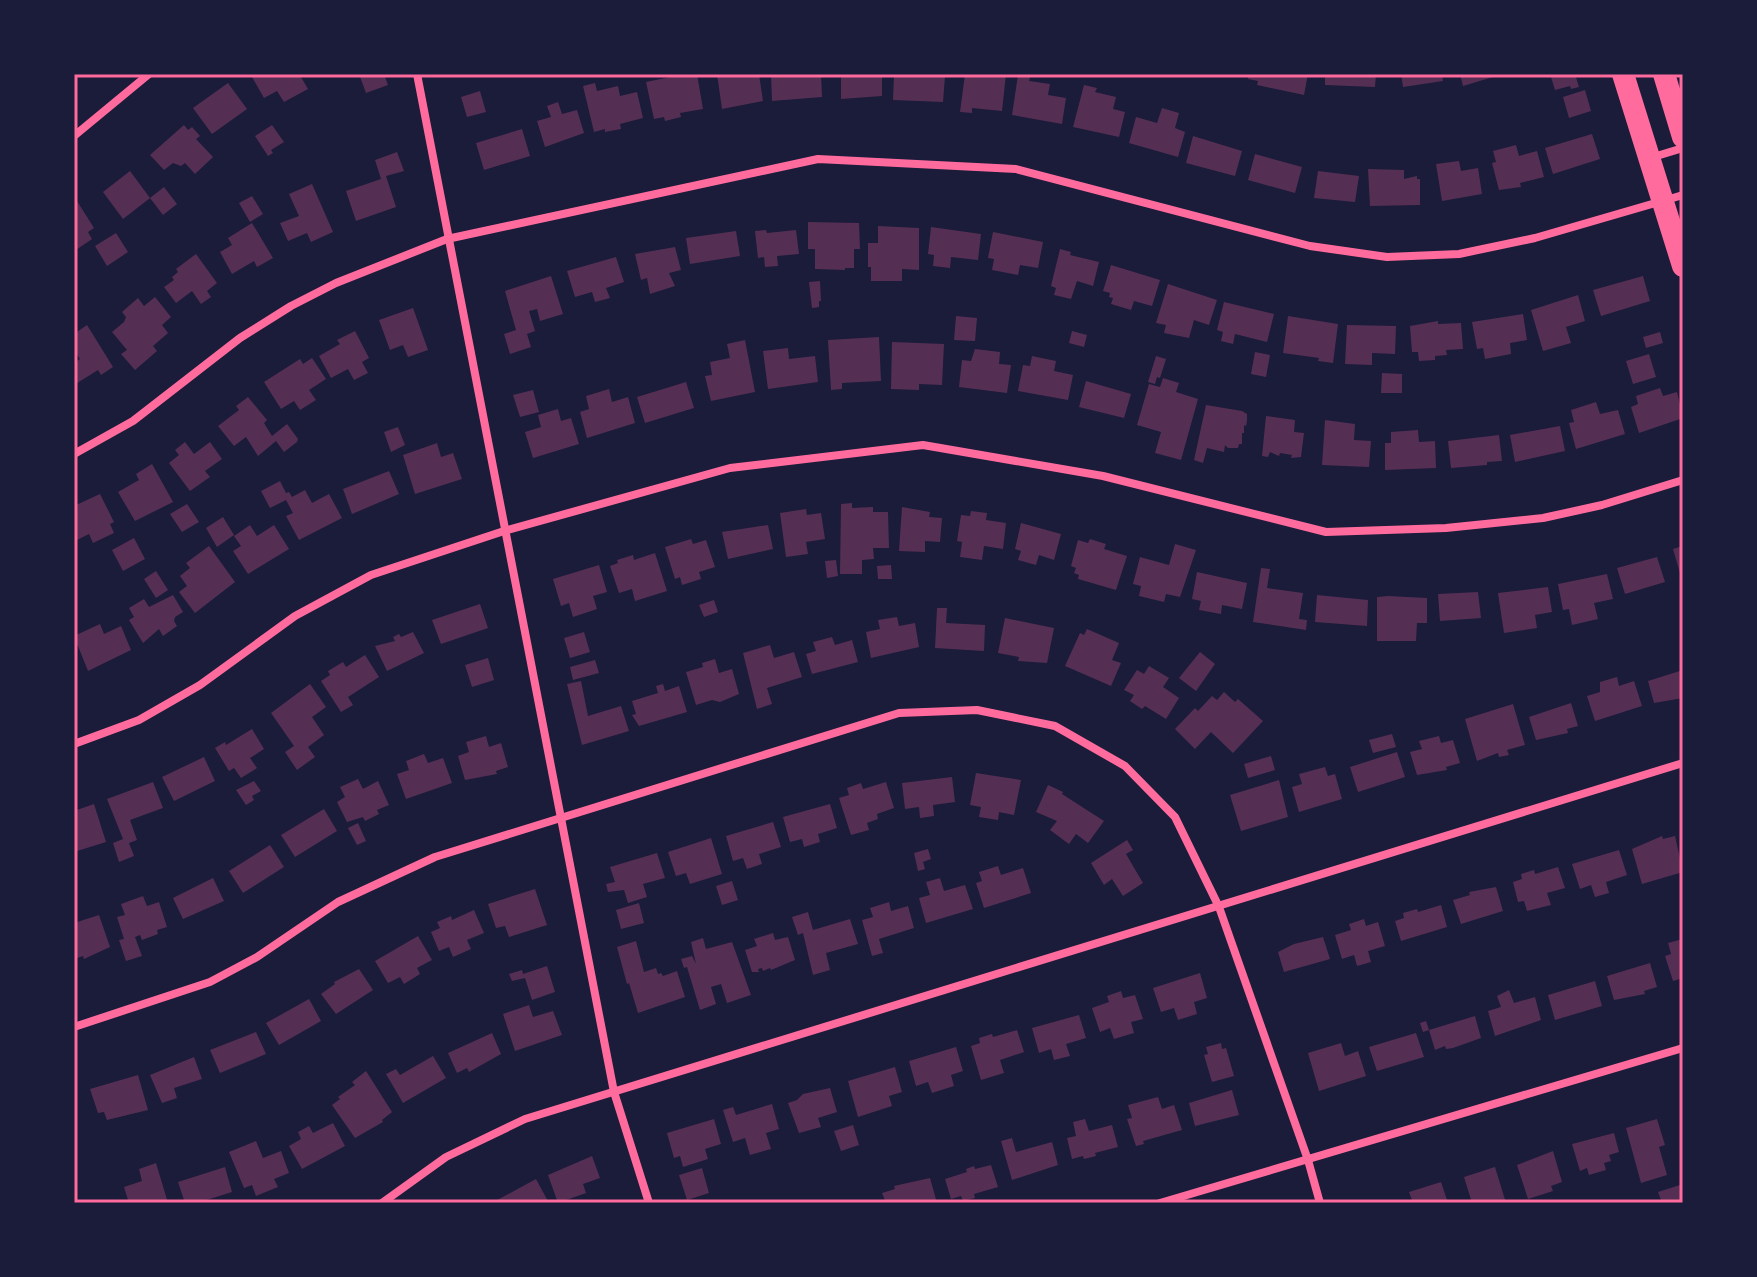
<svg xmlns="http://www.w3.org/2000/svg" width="1757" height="1277" viewBox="0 0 1757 1277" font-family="'Archivo Narrow',sans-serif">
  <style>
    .building { fill: #542f53 }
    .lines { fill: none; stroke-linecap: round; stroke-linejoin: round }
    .minor { stroke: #ff6b9d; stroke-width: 8 }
    .trunk { stroke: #ff6b9d; stroke-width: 22 }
    .neatline { fill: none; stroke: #ff6b9d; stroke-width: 3 }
  </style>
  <rect width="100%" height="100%" fill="#1b1b3a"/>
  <g class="building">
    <path d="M 257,74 L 307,74 L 301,77 L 308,89 L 284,102 L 277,91 L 264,98 L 252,77 Z"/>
    <path d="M 359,74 L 384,74 L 388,85 L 366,93 Z"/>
    <path d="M 674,74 L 697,74 L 703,109 L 680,113 L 681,117 L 665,121 L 664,117 L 654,119 L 646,82 L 675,76 Z"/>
    <path d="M 717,74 L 759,74 L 763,101 L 722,109 Z"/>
    <path d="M 821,74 L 822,97 L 772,101 L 771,75 Z"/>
    <path d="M 841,74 L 882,74 L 882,96 L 841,99 Z"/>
    <path d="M 894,74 L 945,76 L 943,102 L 893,100 Z"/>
    <path d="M 965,74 L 1006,74 L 1002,111 L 972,108 L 972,113 L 960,112 Z"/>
    <path d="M 1249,74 L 1308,74 L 1304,95 L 1257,85 L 1258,81 L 1248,79 Z"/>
    <path d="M 1325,74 L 1376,74 L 1375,87 L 1325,85 Z"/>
    <path d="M 1401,74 L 1442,74 L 1443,81 L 1403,87 Z"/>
    <path d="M 1460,74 L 1492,74 L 1493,77 L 1463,86 Z"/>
    <path d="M 1550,74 L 1575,74 L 1579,87 L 1571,89 L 1570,86 L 1555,90 Z"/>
    <path d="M 1018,75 L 1030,77 L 1029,81 L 1050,84 L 1048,95 L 1066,98 L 1062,124 L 1012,115 Z"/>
    <path d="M 228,83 L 247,109 L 212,134 L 193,108 Z"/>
    <path d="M 595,83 L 597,91 L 618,86 L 620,96 L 637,92 L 643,118 L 620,124 L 621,129 L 605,132 L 605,129 L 594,132 L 583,86 Z"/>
    <path d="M 1084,85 L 1097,88 L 1095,92 L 1116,97 L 1113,109 L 1125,112 L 1119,137 L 1073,127 Z"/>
    <path d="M 1585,90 L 1591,111 L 1569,118 L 1563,97 Z"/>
    <path d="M 480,91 L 486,112 L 467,117 L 461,97 Z"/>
    <path d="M 558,102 L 562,114 L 577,110 L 584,133 L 545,147 L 537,121 L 551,117 L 547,106 Z"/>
    <path d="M 1162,108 L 1179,113 L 1175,128 L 1185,132 L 1178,157 L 1129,143 L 1136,117 L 1157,123 Z"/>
    <path d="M 184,125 L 188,130 L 192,127 L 200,136 L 196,139 L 213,157 L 195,174 L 185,163 L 181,166 L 173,163 L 164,170 L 150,155 Z"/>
    <path d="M 272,125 L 284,142 L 271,150 L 273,153 L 268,156 L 255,136 Z"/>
    <path d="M 522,129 L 530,156 L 484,170 L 476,143 Z"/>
    <path d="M 1592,134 L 1600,159 L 1553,174 L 1545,148 Z"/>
    <path d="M 1193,136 L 1242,151 L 1235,176 L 1186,163 Z"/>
    <path d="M 1516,145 L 1519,156 L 1537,151 L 1544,177 L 1520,183 L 1521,187 L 1499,190 L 1492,163 L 1496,162 L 1493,151 Z"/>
    <path d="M 397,152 L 404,171 L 386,176 L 396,207 L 356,221 L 346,191 L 381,179 L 375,160 Z"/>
    <path d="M 1255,154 L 1302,167 L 1295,193 L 1248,180 Z"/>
    <path d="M 1459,161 L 1461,171 L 1478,168 L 1482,194 L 1442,201 L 1436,164 Z"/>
    <path d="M 1368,169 L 1404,170 L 1404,179 L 1417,176 L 1417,179 L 1420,179 L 1420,205 L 1370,206 Z"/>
    <path d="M 130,171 L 150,198 L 123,219 L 103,192 Z"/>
    <path d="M 1318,171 L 1359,176 L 1355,202 L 1314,198 Z"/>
    <path d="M 312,184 L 333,232 L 311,242 L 307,233 L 288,241 L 280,223 L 299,216 L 289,194 Z"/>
    <path d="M 164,187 L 177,204 L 163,215 L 150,198 Z"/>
    <path d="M 252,196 L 263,214 L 250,222 L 239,203 Z"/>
    <path d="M 77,201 L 94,228 L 88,232 L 92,239 L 76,250 L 74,203 Z"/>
    <path d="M 808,222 L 859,223 L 860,249 L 854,249 L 854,268 L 845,268 L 845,270 L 815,269 L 815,249 L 808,249 Z"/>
    <path d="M 252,223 L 273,258 L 257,267 L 254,261 L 232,274 L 220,252 L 232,245 L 228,238 Z"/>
    <path d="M 878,226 L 919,228 L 919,270 L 902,269 L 902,281 L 871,281 L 871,267 L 868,267 L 868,243 L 878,243 Z"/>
    <path d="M 931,227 L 981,234 L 978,260 L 951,257 L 950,268 L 933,266 L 934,255 L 928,254 Z"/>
    <path d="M 766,230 L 767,233 L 796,230 L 799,254 L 777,256 L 778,266 L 765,267 L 764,257 L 758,258 L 755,231 Z"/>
    <path d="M 736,231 L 740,256 L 690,264 L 686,238 Z"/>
    <path d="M 993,232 L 1043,242 L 1038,268 L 1020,265 L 1018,275 L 992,270 L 994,259 L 988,258 Z"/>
    <path d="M 116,233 L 128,252 L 107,266 L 95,246 Z"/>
    <path d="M 675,247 L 681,270 L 669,273 L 675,286 L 650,294 L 647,278 L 641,280 L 635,254 Z"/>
    <path d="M 1060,249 L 1071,252 L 1070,255 L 1099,262 L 1093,286 L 1077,281 L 1071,299 L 1054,295 L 1056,288 L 1051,286 Z"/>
    <path d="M 196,254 L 217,283 L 207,291 L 211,297 L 201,304 L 192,291 L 176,303 L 164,287 L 174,280 L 172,277 L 178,272 L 176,269 Z"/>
    <path d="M 616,257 L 624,282 L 606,288 L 610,298 L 595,302 L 592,292 L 575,297 L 567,271 Z"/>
    <path d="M 1111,265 L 1160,280 L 1152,306 L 1134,301 L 1131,310 L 1111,304 L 1113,298 L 1109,297 L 1110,293 L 1103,291 Z"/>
    <path d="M 551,276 L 563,314 L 540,321 L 537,309 L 529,311 L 535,331 L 527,334 L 531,347 L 510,354 L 504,334 L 516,330 L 505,291 Z"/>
    <path d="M 1643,276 L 1650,301 L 1601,316 L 1593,290 Z"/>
    <path d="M 820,281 L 821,301 L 819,301 L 819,307 L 812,308 L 809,282 Z"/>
    <path d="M 1168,284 L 1217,300 L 1209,325 L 1194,320 L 1189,338 L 1164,333 L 1166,325 L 1156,323 Z"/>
    <path d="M 1578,295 L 1585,321 L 1566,327 L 1571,343 L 1543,351 L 1531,310 Z"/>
    <path d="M 155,297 L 171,317 L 162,325 L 168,333 L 153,346 L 157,351 L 135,370 L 121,354 L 127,350 L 112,332 L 124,322 L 126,317 L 122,312 L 138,298 L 144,306 Z"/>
    <path d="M 1224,302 L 1274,314 L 1267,342 L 1235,334 L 1233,344 L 1221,341 L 1223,332 L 1217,330 Z"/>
    <path d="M 413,308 L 428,350 L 408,357 L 403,345 L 390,350 L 379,320 Z"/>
    <path d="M 1523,314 L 1527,340 L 1510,343 L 1511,354 L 1485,359 L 1483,348 L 1477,349 L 1472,322 Z"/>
    <path d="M 956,316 L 977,318 L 975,341 L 954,340 Z"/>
    <path d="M 1288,316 L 1338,324 L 1333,363 L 1318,361 L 1319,358 L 1283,353 Z"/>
    <path d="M 1438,321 L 1438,324 L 1461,323 L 1463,349 L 1446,350 L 1447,355 L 1435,356 L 1435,360 L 1419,361 L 1418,352 L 1412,352 L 1410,326 Z"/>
    <path d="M 87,325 L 113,367 L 101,375 L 98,370 L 74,385 L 74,363 L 80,359 L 74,350 L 74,334 Z"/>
    <path d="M 1347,325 L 1396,326 L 1395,354 L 1372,353 L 1372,365 L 1345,364 Z"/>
    <path d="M 355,331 L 369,358 L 362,362 L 368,373 L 354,380 L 348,369 L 331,378 L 319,356 L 340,344 L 337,340 Z"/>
    <path d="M 1072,331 L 1087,335 L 1084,347 L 1069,343 Z"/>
    <path d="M 1660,332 L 1663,343 L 1646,348 L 1643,337 Z"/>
    <path d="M 879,337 L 881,381 L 842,383 L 842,389 L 831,390 L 828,340 Z"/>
    <path d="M 745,340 L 755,392 L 711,401 L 705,376 L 712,375 L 710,362 L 730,358 L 727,344 Z"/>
    <path d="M 892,342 L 944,344 L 942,385 L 919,384 L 919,390 L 891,389 Z"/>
    <path d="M 788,348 L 789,359 L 815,356 L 818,382 L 768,389 L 763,351 Z"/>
    <path d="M 975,349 L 1000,352 L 999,364 L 1011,365 L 1007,393 L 959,387 L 962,360 L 971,361 Z"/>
    <path d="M 1255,352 L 1270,355 L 1266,377 L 1251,374 Z"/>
    <path d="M 1649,354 L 1656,377 L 1633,384 L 1626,361 Z"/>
    <path d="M 1032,356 L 1056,361 L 1054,371 L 1073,375 L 1068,400 L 1018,391 L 1023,365 L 1030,366 Z"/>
    <path d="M 1156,356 L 1166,359 L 1160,378 L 1157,377 L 1155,384 L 1148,382 Z"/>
    <path d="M 312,358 L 326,379 L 309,390 L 316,400 L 300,410 L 294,401 L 281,409 L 264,382 L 300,359 L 303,364 Z"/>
    <path d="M 1382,373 L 1402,374 L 1402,393 L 1381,393 Z"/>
    <path d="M 1163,378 L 1179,383 L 1176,392 L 1198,399 L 1181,460 L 1155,453 L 1161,432 L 1137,425 L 1149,384 L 1160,387 Z"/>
    <path d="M 1086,381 L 1131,394 L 1124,418 L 1079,407 Z"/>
    <path d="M 686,382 L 694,408 L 645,423 L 637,397 Z"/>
    <path d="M 1660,388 L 1663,396 L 1677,392 L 1683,418 L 1639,433 L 1631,407 L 1638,404 L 1636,396 Z"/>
    <path d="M 609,389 L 612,402 L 628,397 L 635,423 L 587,438 L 580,412 L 589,409 L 586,396 Z"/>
    <path d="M 533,390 L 539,412 L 520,417 L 513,395 Z"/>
    <path d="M 248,397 L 267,420 L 264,423 L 272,436 L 287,424 L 298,439 L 297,442 L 284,452 L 276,441 L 258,456 L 246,437 L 234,446 L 218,426 L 239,410 L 236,406 Z"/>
    <path d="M 1596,402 L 1600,414 L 1618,410 L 1625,434 L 1576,449 L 1569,423 L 1574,422 L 1571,410 Z"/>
    <path d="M 1206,405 L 1242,411 L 1247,414 L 1247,421 L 1246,426 L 1244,425 L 1244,433 L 1242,433 L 1242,444 L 1239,444 L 1238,448 L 1228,448 L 1225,445 L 1224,452 L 1207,448 L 1203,463 L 1194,460 Z"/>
    <path d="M 558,409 L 561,421 L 571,418 L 579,444 L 533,458 L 525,432 L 541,427 L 538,415 Z"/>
    <path d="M 1266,416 L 1295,420 L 1294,432 L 1304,433 L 1301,457 L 1291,458 L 1292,455 L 1280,453 L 1279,456 L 1270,452 L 1268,457 L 1262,456 Z"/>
    <path d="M 1325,420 L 1355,424 L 1354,440 L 1371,441 L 1369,467 L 1322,465 Z"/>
    <path d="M 1560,426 L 1565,451 L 1515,462 L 1510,435 Z"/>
    <path d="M 398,427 L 405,445 L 391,452 L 384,432 Z"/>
    <path d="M 1418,430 L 1419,442 L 1435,441 L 1436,468 L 1385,470 L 1385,443 L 1391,443 L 1391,432 Z"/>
    <path d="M 1499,435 L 1502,461 L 1487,462 L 1487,465 L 1451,468 L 1448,441 Z"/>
    <path d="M 185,442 L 194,454 L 210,442 L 222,459 L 205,471 L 210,477 L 190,491 L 169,463 L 179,455 L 175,450 Z"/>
    <path d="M 437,443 L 441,457 L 453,453 L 462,479 L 415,494 L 403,455 Z"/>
    <path d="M 152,464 L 173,502 L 135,521 L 118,492 L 139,480 L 136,474 Z"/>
    <path d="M 389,471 L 399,494 L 352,514 L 343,489 Z"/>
    <path d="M 280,481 L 286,493 L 289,492 L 292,497 L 305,490 L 312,503 L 329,494 L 342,518 L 299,540 L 286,516 L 293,513 L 286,500 L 270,508 L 261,491 Z"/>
    <path d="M 100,494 L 114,522 L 110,524 L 114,533 L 93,543 L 89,534 L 75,541 L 74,506 Z"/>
    <path d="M 852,503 L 852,508 L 873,507 L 873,512 L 888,512 L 889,548 L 873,548 L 874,559 L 862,560 L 862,574 L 840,574 L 841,504 Z"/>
    <path d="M 187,504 L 199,522 L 182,532 L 170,514 Z"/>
    <path d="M 902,507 L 930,512 L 929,517 L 942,518 L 940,542 L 925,541 L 925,552 L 899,551 Z"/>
    <path d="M 806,509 L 807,515 L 821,513 L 825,539 L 806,542 L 808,554 L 786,557 L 780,513 Z"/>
    <path d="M 971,511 L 987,513 L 986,520 L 1006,523 L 1003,549 L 984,546 L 982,560 L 960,557 L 962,542 L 957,541 L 961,515 L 970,516 Z"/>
    <path d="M 223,517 L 234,535 L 217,547 L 206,528 Z"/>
    <path d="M 1021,523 L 1061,534 L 1054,560 L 1039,555 L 1036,565 L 1018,560 L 1021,551 L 1015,549 Z"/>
    <path d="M 250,525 L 257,536 L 274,525 L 289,549 L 248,574 L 233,551 L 241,546 L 234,536 Z"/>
    <path d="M 768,525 L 773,549 L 728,559 L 722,532 Z"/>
    <path d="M 134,538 L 145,559 L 123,571 L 112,550 Z"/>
    <path d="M 691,539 L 693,544 L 706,540 L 715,567 L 699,572 L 701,579 L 682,585 L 680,577 L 675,579 L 665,547 Z"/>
    <path d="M 1090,539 L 1106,544 L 1104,549 L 1127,556 L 1116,590 L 1078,579 L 1079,575 L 1074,573 L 1076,568 L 1071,566 L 1078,540 L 1088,543 Z"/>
    <path d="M 1175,544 L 1196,550 L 1180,597 L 1166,594 L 1164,602 L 1139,596 L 1141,586 L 1133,584 L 1140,557 L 1169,565 Z"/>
    <path d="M 209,546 L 235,582 L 195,613 L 179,592 L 187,586 L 180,576 L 190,568 L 186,563 Z"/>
    <path d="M 1683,546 L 1683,580 L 1682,580 L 1673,549 Z"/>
    <path d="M 655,553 L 667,591 L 635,601 L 632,589 L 619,593 L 610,566 L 618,563 L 617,560 L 633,555 L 634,560 Z"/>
    <path d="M 1657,557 L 1665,582 L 1625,594 L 1617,568 Z"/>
    <path d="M 836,560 L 838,576 L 827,578 L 825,561 Z"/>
    <path d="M 599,565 L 607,592 L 593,596 L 597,609 L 573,617 L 569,603 L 561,606 L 553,579 Z"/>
    <path d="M 891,565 L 892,579 L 878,579 L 877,566 Z"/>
    <path d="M 1261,568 L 1270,569 L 1267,588 L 1303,593 L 1299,619 L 1307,620 L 1306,630 L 1253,622 Z"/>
    <path d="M 156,571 L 168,590 L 156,598 L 144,579 Z"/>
    <path d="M 1197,572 L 1247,583 L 1242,609 L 1222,605 L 1221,614 L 1199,610 L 1201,601 L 1192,599 Z"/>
    <path d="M 1607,574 L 1613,599 L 1594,603 L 1598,619 L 1572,625 L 1569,609 L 1563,610 L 1558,584 Z"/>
    <path d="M 1548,587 L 1552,612 L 1535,615 L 1537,628 L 1504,633 L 1498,593 Z"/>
    <path d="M 1478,592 L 1481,618 L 1440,621 L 1438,594 Z"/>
    <path d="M 173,595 L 183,612 L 175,617 L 174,621 L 177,626 L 163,636 L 159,629 L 143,643 L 129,620 L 134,617 L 129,608 L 144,599 L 149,607 Z"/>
    <path d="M 1317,595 L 1368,600 L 1367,626 L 1315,622 Z"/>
    <path d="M 1388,596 L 1427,598 L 1427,623 L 1417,623 L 1416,641 L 1377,641 L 1377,597 Z"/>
    <path d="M 714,600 L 718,612 L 704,617 L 699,605 Z"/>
    <path d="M 480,604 L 488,628 L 441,644 L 432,620 Z"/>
    <path d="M 937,608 L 947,608 L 946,623 L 985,625 L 984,651 L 935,648 Z"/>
    <path d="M 897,617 L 899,626 L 915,623 L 919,647 L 871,658 L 866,632 L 880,629 L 878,620 Z"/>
    <path d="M 1005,618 L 1054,628 L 1047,663 L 1018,661 L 1019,657 L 998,653 Z"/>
    <path d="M 100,624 L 104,634 L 121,626 L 131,650 L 88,671 L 74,636 Z"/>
    <path d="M 1087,629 L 1119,643 L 1112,660 L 1121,663 L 1111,686 L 1065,666 L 1080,633 L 1084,635 Z"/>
    <path d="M 413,632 L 424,653 L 387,671 L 375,646 L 395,641 L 393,637 L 399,634 L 401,637 Z"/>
    <path d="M 584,632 L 590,652 L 570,658 L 564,638 Z"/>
    <path d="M 832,637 L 835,645 L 852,640 L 858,662 L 812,674 L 806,654 L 816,651 L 813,642 Z"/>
    <path d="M 770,645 L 774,658 L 794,652 L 802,677 L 767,688 L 772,704 L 757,709 L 743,653 Z"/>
    <path d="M 1200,652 L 1215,664 L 1196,691 L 1179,678 Z"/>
    <path d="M 365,655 L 379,677 L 348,697 L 353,705 L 341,712 L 321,681 L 330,675 L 328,671 L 343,662 L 346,667 Z"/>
    <path d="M 488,658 L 494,680 L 472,687 L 465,665 Z"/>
    <path d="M 715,659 L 719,673 L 732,669 L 739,694 L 720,702 L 712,700 L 696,705 L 686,672 L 703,667 L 702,663 Z"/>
    <path d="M 595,660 L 599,673 L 573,680 L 570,667 Z"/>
    <path d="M 1149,666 L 1169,678 L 1163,687 L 1179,698 L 1166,719 L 1145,706 L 1142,709 L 1130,701 L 1134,695 L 1124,690 L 1137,670 L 1144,674 Z"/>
    <path d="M 1683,670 L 1683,698 L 1654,703 L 1648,681 Z"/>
    <path d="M 1617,677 L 1619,686 L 1634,681 L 1642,706 L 1595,721 L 1587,696 L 1600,692 L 1600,682 Z"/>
    <path d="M 581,681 L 588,716 L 621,706 L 629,731 L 582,745 L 567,684 Z"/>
    <path d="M 310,684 L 326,707 L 312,717 L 324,735 L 308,747 L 315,757 L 297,770 L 285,752 L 294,746 L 271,713 Z"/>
    <path d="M 663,684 L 665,691 L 679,686 L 687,712 L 639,726 L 632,715 L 636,714 L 632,701 L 658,693 L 656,686 Z"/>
    <path d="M 1224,692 L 1235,702 L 1238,699 L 1263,721 L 1233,753 L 1211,732 L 1195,749 L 1175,729 L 1195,708 L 1198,711 L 1212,696 L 1217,700 Z"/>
    <path d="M 1571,703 L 1578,726 L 1567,729 L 1568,733 L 1536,740 L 1529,717 Z"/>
    <path d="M 1513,704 L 1525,745 L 1507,750 L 1509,755 L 1499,757 L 1498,753 L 1477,761 L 1465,719 Z"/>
    <path d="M 252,729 L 264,749 L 250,758 L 257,768 L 241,778 L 234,768 L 229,771 L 215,748 L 225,742 L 226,745 Z"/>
    <path d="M 1392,734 L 1396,747 L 1373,753 L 1369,740 Z"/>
    <path d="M 486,736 L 489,747 L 501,743 L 508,767 L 496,771 L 497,774 L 465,780 L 458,756 L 469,752 L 466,742 Z"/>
    <path d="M 1439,736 L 1441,743 L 1453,740 L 1460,763 L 1446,767 L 1447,770 L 1417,775 L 1410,752 L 1422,749 L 1419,741 Z"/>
    <path d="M 1397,752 L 1405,777 L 1358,792 L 1350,767 Z"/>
    <path d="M 424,754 L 428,763 L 443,758 L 452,783 L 406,799 L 397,774 L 409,770 L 406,761 Z"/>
    <path d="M 1271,756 L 1275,770 L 1248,778 L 1244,764 Z"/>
    <path d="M 204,757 L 215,781 L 174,801 L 162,777 Z"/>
    <path d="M 1325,767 L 1328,776 L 1335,774 L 1342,799 L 1299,812 L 1292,787 L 1302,784 L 1299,774 Z"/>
    <path d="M 976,773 L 1021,780 L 1014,815 L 999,812 L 998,820 L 979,817 L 981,807 L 970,805 Z"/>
    <path d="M 952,777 L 955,802 L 933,805 L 934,816 L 920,818 L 919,807 L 905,809 L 902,783 Z"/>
    <path d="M 358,779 L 363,789 L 378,781 L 389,805 L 377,810 L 379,814 L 365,821 L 363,817 L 347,822 L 337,802 L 345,797 L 340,787 Z"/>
    <path d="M 1279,780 L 1288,817 L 1241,831 L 1230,795 Z"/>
    <path d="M 254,781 L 261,791 L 252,796 L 254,800 L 246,805 L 236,790 Z"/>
    <path d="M 153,782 L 163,808 L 130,820 L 137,840 L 129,843 L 134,856 L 119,862 L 113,843 L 123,839 L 107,799 Z"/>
    <path d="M 886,782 L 894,808 L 877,814 L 878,819 L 867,823 L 869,830 L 851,835 L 839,798 L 849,795 L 847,788 L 861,783 L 863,789 Z"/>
    <path d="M 1048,785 L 1063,792 L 1062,794 L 1104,821 L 1088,843 L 1076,834 L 1069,844 L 1050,830 L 1057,821 L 1036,812 Z"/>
    <path d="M 94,804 L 106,842 L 74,852 L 74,811 Z"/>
    <path d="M 830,804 L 837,828 L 818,834 L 820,842 L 804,847 L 802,839 L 790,842 L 783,817 Z"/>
    <path d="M 324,809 L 337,831 L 295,857 L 281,835 Z"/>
    <path d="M 773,822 L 781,847 L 759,854 L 762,864 L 747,869 L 743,858 L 733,861 L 726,836 Z"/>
    <path d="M 358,823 L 366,841 L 357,845 L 348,828 Z"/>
    <path d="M 1662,836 L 1663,839 L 1675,836 L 1683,872 L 1642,884 L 1632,849 Z"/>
    <path d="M 711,838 L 722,874 L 690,884 L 686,873 L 676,876 L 668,852 Z"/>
    <path d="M 1127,840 L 1133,850 L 1126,854 L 1143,883 L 1123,896 L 1112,879 L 1104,885 L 1091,863 Z"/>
    <path d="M 270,845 L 284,867 L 243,893 L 229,871 Z"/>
    <path d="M 928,849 L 931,859 L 923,862 L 925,869 L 918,871 L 914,853 Z"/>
    <path d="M 1619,850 L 1627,875 L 1606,882 L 1609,893 L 1595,897 L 1591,885 L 1580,889 L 1572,864 Z"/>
    <path d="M 657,853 L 665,878 L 643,884 L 647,897 L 628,903 L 624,890 L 608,892 L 606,884 L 615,882 L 610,867 Z"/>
    <path d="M 998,866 L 1001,875 L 1023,868 L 1031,893 L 984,908 L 976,883 L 982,881 L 979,872 Z"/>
    <path d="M 1558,867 L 1565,888 L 1547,893 L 1551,905 L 1527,911 L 1524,901 L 1518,902 L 1513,882 L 1522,879 L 1521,874 L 1534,870 L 1535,874 Z"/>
    <path d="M 213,878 L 224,901 L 183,919 L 173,898 Z"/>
    <path d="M 940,878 L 944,891 L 965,885 L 973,909 L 926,923 L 919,898 L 930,895 L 926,882 Z"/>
    <path d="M 732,881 L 738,900 L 722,905 L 716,886 Z"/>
    <path d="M 1496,887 L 1503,911 L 1461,924 L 1453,900 L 1470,895 L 1469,892 Z"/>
    <path d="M 535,889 L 547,925 L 509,937 L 505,926 L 496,928 L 488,904 Z"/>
    <path d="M 143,896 L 147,906 L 159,902 L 167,927 L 157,930 L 158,934 L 142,940 L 140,935 L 135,937 L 142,956 L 126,961 L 119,940 L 124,939 L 117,917 L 125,915 L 121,904 Z"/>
    <path d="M 889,902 L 891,911 L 908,906 L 914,928 L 879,939 L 883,953 L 872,956 L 862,920 L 873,917 L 870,908 Z"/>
    <path d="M 639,903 L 644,923 L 621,929 L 616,910 Z"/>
    <path d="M 1441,905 L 1447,927 L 1401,941 L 1395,921 L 1404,918 L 1403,913 L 1417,909 L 1418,912 Z"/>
    <path d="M 474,910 L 484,933 L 467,940 L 471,949 L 453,957 L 449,947 L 439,951 L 431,932 L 440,928 L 437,922 L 451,916 L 452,920 Z"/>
    <path d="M 808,912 L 813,930 L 850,919 L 858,944 L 826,953 L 830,970 L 813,975 L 803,933 L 798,935 L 792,917 Z"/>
    <path d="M 99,915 L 110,947 L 84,959 L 83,956 L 74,959 L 74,923 Z"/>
    <path d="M 1364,919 L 1366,926 L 1378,922 L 1385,946 L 1368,951 L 1371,962 L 1357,966 L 1354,955 L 1342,959 L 1335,935 L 1351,930 L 1349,924 Z"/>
    <path d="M 773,933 L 775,940 L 788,937 L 795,960 L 771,970 L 770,968 L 763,971 L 762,968 L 758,969 L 759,972 L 752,972 L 745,950 L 757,946 L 754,939 Z"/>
    <path d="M 418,936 L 432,960 L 417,968 L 420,974 L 404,984 L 400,977 L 388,983 L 375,961 Z"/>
    <path d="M 1323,937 L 1330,959 L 1284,972 L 1278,952 L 1294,944 Z"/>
    <path d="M 703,938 L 706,949 L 732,942 L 751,995 L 727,1003 L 721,984 L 711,987 L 716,1004 L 700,1010 L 687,967 L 684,968 L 681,959 L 692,956 L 696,964 L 691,942 Z"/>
    <path d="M 1683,939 L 1683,978 L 1673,981 L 1665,956 L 1671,954 L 1668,943 Z"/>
    <path d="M 636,941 L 644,972 L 656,968 L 658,974 L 661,973 L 663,976 L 677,971 L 685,997 L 638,1013 L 629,983 L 627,984 L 617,947 Z"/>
    <path d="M 1650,963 L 1657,987 L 1644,991 L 1645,994 L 1614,1000 L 1607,976 Z"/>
    <path d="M 547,966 L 555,992 L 532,1000 L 525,978 L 512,981 L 509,974 L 522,970 L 523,974 Z"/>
    <path d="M 359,969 L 373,990 L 336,1014 L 321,994 L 335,984 L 334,982 Z"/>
    <path d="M 1200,973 L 1207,998 L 1194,1002 L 1197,1014 L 1178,1020 L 1174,1008 L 1161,1012 L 1153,988 Z"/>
    <path d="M 1595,981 L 1602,1006 L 1555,1020 L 1548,995 Z"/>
    <path d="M 1509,990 L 1514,1003 L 1535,997 L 1541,1020 L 1495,1036 L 1488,1011 L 1501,1007 L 1497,996 Z"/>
    <path d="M 1121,991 L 1123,998 L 1135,995 L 1143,1019 L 1131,1022 L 1134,1033 L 1114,1039 L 1110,1028 L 1100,1032 L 1092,1008 L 1109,1002 L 1107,996 Z"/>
    <path d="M 309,999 L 321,1021 L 279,1045 L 266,1023 Z"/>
    <path d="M 529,1005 L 533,1017 L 553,1011 L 562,1035 L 515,1051 L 503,1014 Z"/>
    <path d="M 1079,1015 L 1086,1038 L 1066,1044 L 1070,1056 L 1054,1060 L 1051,1049 L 1039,1053 L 1032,1028 Z"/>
    <path d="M 1475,1016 L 1481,1038 L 1453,1048 L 1446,1049 L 1445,1046 L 1435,1050 L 1429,1030 L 1423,1032 L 1420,1023 L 1426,1021 L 1429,1030 Z"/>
    <path d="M 1017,1030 L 1024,1052 L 1000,1060 L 1004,1073 L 981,1080 L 971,1046 L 980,1043 L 979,1038 L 992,1034 L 993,1037 Z"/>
    <path d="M 256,1032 L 266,1054 L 220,1073 L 210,1050 Z"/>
    <path d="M 492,1033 L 501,1054 L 469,1072 L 467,1068 L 457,1073 L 448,1053 Z"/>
    <path d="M 1416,1033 L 1424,1057 L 1377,1071 L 1369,1047 Z"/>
    <path d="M 1221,1043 L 1222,1049 L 1226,1048 L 1234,1076 L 1212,1082 L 1204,1055 L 1208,1054 L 1206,1047 Z"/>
    <path d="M 1341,1043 L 1345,1056 L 1358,1051 L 1366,1076 L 1319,1091 L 1308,1053 Z"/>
    <path d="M 956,1047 L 963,1071 L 951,1075 L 954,1086 L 932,1093 L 928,1082 L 916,1086 L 909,1061 Z"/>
    <path d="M 433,1056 L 446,1078 L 403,1103 L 386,1074 L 396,1069 L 400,1075 Z"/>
    <path d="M 194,1057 L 202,1079 L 174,1088 L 177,1098 L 162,1103 L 150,1075 Z"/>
    <path d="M 895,1067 L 902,1092 L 889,1096 L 892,1106 L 858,1117 L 848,1081 Z"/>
    <path d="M 366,1071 L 392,1112 L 382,1120 L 383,1122 L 355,1138 L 332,1105 L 340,1099 L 338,1097 L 355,1085 L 352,1082 Z"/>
    <path d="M 138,1075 L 148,1110 L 107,1120 L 104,1112 L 98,1113 L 90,1089 Z"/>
    <path d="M 830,1088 L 837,1112 L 818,1118 L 821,1127 L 799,1133 L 788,1103 L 797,1100 L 803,1094 Z"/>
    <path d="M 1232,1090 L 1239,1115 L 1195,1126 L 1189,1103 Z"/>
    <path d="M 1158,1097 L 1162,1109 L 1174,1105 L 1182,1130 L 1143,1141 L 1144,1144 L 1136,1146 L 1127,1119 L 1132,1118 L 1128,1105 Z"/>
    <path d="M 772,1104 L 779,1129 L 766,1133 L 771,1149 L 750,1155 L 745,1138 L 733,1142 L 723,1110 L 733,1107 L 736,1115 Z"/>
    <path d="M 714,1119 L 721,1144 L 705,1149 L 708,1159 L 683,1167 L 680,1156 L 674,1158 L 667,1133 Z"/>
    <path d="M 1085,1119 L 1089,1131 L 1112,1125 L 1118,1147 L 1095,1153 L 1096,1156 L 1084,1159 L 1083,1156 L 1072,1159 L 1067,1138 L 1076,1136 L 1073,1122 Z"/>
    <path d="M 1657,1119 L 1665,1145 L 1659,1147 L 1667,1175 L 1641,1183 L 1626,1128 Z"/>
    <path d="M 333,1123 L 345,1146 L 302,1169 L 289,1146 L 301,1139 L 298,1132 L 309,1126 L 313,1133 Z"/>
    <path d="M 853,1125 L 859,1145 L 841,1151 L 834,1131 Z"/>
    <path d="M 1614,1133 L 1619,1152 L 1609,1155 L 1611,1161 L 1604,1163 L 1606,1170 L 1589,1175 L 1587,1168 L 1580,1171 L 1572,1144 Z"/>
    <path d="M 1012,1138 L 1016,1152 L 1052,1142 L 1058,1165 L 1012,1180 L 1001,1141 Z"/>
    <path d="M 256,1141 L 263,1158 L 281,1151 L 289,1173 L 274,1179 L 278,1187 L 256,1196 L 252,1185 L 244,1188 L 229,1152 Z"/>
    <path d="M 1553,1151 L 1562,1182 L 1551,1186 L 1553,1191 L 1528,1199 L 1517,1165 Z"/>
    <path d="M 592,1156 L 600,1178 L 583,1184 L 586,1193 L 558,1203 L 548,1175 Z"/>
    <path d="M 156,1163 L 168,1203 L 121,1203 L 128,1200 L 124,1187 L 142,1181 L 139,1169 Z"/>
    <path d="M 991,1165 L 998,1187 L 974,1194 L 975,1198 L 963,1201 L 961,1196 L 951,1199 L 945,1179 L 967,1172 L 966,1169 L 974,1166 L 975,1169 Z"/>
    <path d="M 225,1167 L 232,1192 L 197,1203 L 185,1203 L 178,1182 Z"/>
    <path d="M 1495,1167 L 1506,1203 L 1472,1203 L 1464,1177 Z"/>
    <path d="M 702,1168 L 709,1193 L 687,1200 L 679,1175 Z"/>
    <path d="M 930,1178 L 937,1203 L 886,1203 L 882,1193 L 895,1189 L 894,1186 Z"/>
    <path d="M 536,1179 L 549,1203 L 491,1203 L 501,1198 Z"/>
    <path d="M 1441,1182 L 1448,1203 L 1413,1203 L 1409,1192 Z"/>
    <path d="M 1683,1184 L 1683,1203 L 1662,1203 L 1658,1192 Z"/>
  </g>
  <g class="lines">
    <g class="minor">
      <path d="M 417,74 L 614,1092 L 649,1203"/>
      <path d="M 74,136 L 149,74"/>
      <path d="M 1650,158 L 1683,148"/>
      <path d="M 74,454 L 133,421 L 240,338 L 291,306 L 336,283 L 447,239 L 818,159 L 1016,169 L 1310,246 L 1387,257 L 1459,254 L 1535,238 L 1683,195"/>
      <path d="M 74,744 L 139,720 L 200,685 L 295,616 L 371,575 L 504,531 L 730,468 L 923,445 L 1103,476 L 1326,532 L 1446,528 L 1543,518 L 1602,505 L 1683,480"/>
      <path d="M 74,1027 L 210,982 L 257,957 L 338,902 L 435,857 L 899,713 L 977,710 L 1055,726 L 1125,766 L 1175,817 L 1219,907 L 1308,1160 L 1320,1203"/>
      <path d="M 382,1203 L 446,1157 L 525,1119 L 1683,763"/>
      <path d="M 1160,1203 L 1683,1048"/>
    </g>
    <g class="trunk">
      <path d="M 1623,74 L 1683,266"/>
      <path d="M 1664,74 L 1683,137"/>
    </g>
  </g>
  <rect width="1757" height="1277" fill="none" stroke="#1b1b3a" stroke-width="152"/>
  <rect x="76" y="76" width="1605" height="1125" class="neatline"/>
</svg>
